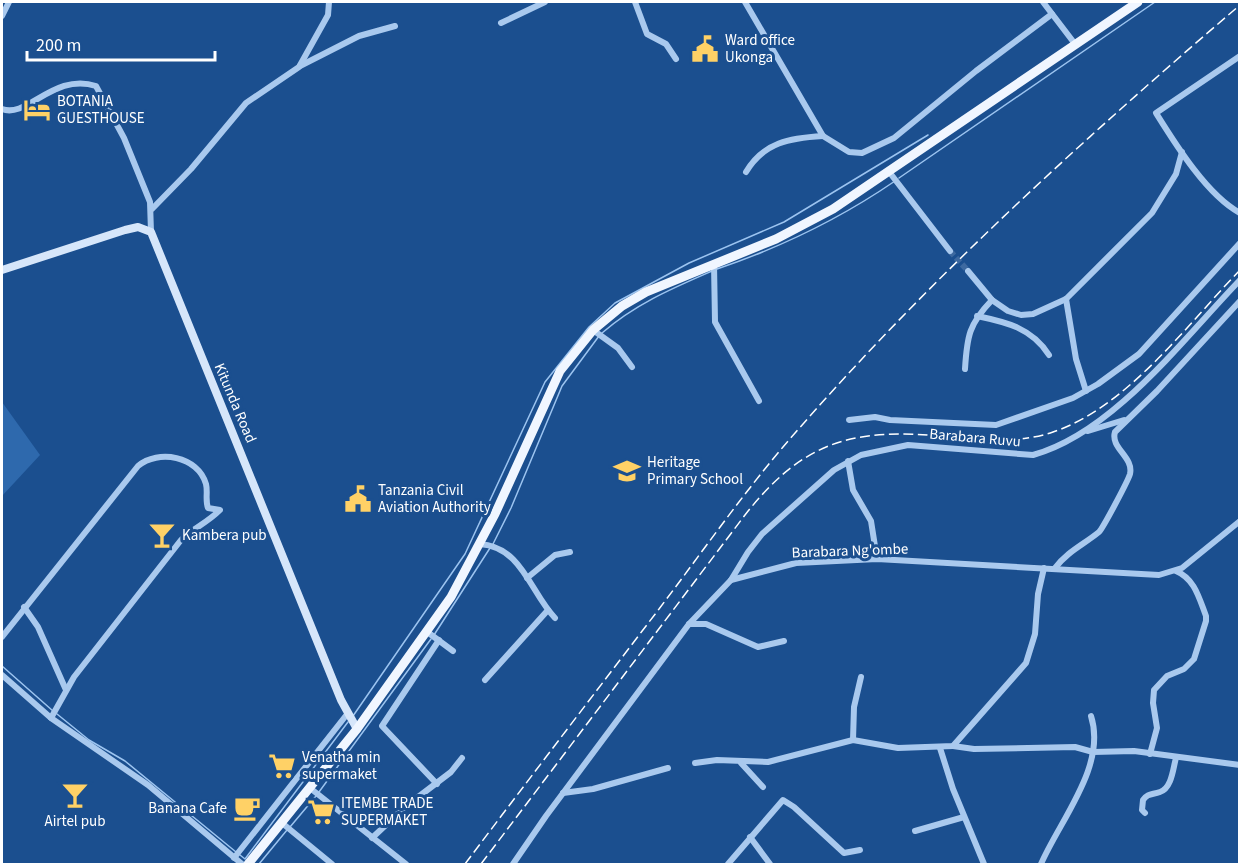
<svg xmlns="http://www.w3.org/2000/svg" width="1241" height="866" viewBox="0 0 1241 866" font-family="'Source Sans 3',sans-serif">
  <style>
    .green { fill: #2e69ad }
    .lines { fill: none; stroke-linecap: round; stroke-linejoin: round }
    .stream { stroke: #9cc4f0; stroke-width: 1.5 }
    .street-tunnel { stroke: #3d69a0; stroke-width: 6; stroke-dasharray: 6 3; stroke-linecap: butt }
    .street { stroke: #a9c9ee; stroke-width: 6 }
    .secondary { stroke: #d6e6fa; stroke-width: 8 }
    .primary { stroke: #f0f6ff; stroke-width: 9 }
    .rail { stroke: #fff; stroke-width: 1.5; stroke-dasharray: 10 4.5; stroke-linecap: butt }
    .labels { text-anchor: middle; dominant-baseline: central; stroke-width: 6; stroke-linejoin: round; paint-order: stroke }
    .poi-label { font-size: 15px; fill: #fff; stroke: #1b4f8f; text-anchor: start }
    .street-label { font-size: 15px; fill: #fff; stroke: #1b4f8f }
  </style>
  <rect width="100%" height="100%" fill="#1b4f8f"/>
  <path class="green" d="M 2,402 L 40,455 L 2,496 Z"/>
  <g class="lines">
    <g class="stream">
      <path d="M 899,178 L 1155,2"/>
      <path d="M 717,269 C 779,248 841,218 895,181"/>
      <path d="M 602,333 C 635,304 673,288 712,271"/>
      <path d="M 493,544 L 511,508 L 562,386 L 599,336"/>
      <path d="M 434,635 L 490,548"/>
      <path d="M 2,666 L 53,711"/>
      <path d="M 57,714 L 89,740 L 125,761 L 236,852"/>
      <path d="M 353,716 L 465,554 L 545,382 L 589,327 L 615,303 L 689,263 L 784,222 L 928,135"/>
      <path d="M 319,792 L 431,639"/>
      <path d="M 290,827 L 316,796"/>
      <path d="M 240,855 L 245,859 L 348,722"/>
      <path d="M 259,864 L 287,830"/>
    </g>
    <path class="street-tunnel" d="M 950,251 L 968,271"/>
    <g class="street">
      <path d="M 635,2 L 647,34 L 666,44 L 676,59"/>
      <path d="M 745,2 L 823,136 L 849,152 L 862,153 L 894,138 L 976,71 L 1052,14"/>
      <path d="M 1043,2 L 1075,44"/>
      <path d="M 2,16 L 9,2"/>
      <path d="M 501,23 L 545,2"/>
      <path d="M 1240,56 L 1156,113 C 1176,145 1207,195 1240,213"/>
      <path d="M 300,66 L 359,36 L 395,26"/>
      <path d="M 2,109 C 27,119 54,72 96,86 L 124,138 L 150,202 L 151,232"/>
      <path d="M 746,172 C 764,142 790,138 823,136"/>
      <path d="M 890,173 L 950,251"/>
      <path d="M 152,209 L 191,169 L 246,103 L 299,67 L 328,15 L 329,2"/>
      <path d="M 714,264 L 715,322 L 759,401"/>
      <path d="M 968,271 L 992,300 L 1008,311 L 1021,315 L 1033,314 L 1066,299 L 1152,213 L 1176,174 L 1182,152"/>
      <path d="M 1066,299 L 1076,359 L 1086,391"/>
      <path d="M 977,316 C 1006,322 1032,328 1049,355"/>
      <path d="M 593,330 L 618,348 L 632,367"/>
      <path d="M 965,369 C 967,336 969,324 992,300"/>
      <path d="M 849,420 L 875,417 L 890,420 L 996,425 L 1073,398 L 1098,384 L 1139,354 L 1240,243"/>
      <path d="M 1088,431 L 1124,420"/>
      <path d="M 848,461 L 853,490 L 871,521 L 877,559"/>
      <path d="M 480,544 C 522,547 530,592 555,618"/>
      <path d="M 1055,568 C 1068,551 1083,545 1099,532 C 1103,528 1128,481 1130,474 C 1134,457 1110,448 1115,432 L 1157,391 L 1240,301"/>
      <path d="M 527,578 L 555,555 L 570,552"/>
      <path d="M 731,580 L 748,552 L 762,534 L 834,470 L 861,455 L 908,445 L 1033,455 C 1113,433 1183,339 1240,280"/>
      <path d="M 24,607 L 38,627 L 66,690"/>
      <path d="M 689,624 L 706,624 L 758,647 L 784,641"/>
      <path d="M 426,631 L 453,651"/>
      <path d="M 2,637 L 138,466 C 158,449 198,456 206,484 C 208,492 205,500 208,508 L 220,510 C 206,524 193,528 181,540 L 74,677 L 51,718"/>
      <path d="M 2,675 L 51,718 L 148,785 L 242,864"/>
      <path d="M 485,680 L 548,610"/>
      <path d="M 853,740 L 854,707 L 861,677"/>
      <path d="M 953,746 L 974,749 L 1075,747 L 1093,752 L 1134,751 L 1240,765"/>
      <path d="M 940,748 L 953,789 L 984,864"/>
      <path d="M 1150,754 L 1157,728 L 1153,703 L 1154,690 L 1167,676 L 1184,669 L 1194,659 L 1206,621 L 1206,616 C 1199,598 1195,579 1176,571"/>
      <path d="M 695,763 L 717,760 L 768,762 L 853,740 L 898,748 L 953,746 L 1026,663 L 1035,634 L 1038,594 L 1044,568"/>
      <path d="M 741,763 L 763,787"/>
      <path d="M 437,784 L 382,726 L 439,640"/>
      <path d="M 310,788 L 406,864"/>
      <path d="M 563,793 L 593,789 L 668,768"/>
      <path d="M 1145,813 L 1142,810 L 1143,800 C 1148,793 1152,795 1160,792 C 1172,788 1173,768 1176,758"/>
      <path d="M 282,823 L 332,864"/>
      <path d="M 915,831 L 964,817"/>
      <path d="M 750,837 L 770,864"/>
      <path d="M 372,838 L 405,807 L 451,772 L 462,758"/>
      <path d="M 234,858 L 348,713"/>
      <path d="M 513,864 L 546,816 L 689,624 L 731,580 L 796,563 L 877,559 L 1159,575 L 1182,568 L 1240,521"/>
      <path d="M 728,864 L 783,800 L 794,807 L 844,853 L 860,850"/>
      <path d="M 1041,864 C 1060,820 1107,766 1091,716"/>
    </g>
    <path class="secondary" d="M 2,270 L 125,230 L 138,227 L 151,232 L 341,700 L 357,729"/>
    <path class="primary" d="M 248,864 L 357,729 L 451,597 L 495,514 L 560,371 L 593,330 L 622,306 L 646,292 L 776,239 L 833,209 L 1138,2"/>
    <g class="rail">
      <path d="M 465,864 C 529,779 594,694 659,609 C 700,555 739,499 783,447 C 921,286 1079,143 1240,5"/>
      <path d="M 481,864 L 745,515 C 807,436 858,428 954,437 C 987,440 1021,443 1053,432 C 1127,407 1186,326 1240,270"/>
    </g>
  </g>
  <defs>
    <symbol id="civic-bare" viewBox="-9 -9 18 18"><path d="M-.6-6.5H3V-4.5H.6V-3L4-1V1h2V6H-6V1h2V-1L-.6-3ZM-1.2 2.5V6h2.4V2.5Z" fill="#ffd166" stroke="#1b4f8f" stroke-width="2.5" paint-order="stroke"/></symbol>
    <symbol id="hotel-bare" viewBox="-9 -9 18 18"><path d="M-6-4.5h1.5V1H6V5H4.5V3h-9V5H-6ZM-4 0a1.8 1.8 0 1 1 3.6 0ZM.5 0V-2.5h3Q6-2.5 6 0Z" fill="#ffd166" stroke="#1b4f8f" stroke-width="2.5" paint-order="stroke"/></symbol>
    <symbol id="school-bare" viewBox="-9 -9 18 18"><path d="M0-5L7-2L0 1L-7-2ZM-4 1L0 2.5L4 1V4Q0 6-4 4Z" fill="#ffd166" stroke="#1b4f8f" stroke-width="2.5" paint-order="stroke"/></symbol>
    <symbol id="bar-bare" viewBox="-9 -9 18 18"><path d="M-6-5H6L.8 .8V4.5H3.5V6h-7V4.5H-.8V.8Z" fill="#ffd166" stroke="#1b4f8f" stroke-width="2.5" paint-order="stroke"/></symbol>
    <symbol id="supermarket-bare" viewBox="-9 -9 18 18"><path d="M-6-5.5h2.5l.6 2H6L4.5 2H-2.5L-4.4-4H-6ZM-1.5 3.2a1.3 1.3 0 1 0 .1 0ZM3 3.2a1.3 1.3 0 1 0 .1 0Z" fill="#ffd166" stroke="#1b4f8f" stroke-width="2.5" paint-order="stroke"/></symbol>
    <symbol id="cafe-bare" viewBox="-9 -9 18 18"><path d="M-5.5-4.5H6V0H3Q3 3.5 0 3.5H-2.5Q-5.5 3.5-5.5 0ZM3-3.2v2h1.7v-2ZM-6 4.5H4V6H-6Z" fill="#ffd166" stroke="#1b4f8f" stroke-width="2.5" paint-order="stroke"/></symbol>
  </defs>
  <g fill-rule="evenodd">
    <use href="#civic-bare" x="686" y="30" width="38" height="38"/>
    <use href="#hotel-bare" x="18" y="91" width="38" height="38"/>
    <use href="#school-bare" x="608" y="452" width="38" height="38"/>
    <use href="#civic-bare" x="339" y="480" width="38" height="38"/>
    <use href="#bar-bare" x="143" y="516" width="38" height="38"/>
    <use href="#supermarket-bare" x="263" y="747" width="38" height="38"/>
    <use href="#bar-bare" x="56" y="776" width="38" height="38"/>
    <use href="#cafe-bare" x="228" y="789" width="38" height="38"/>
    <use href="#supermarket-bare" x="302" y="793" width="38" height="38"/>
  </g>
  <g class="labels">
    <g class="poi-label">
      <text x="725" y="40">Ward office<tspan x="725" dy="17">Ukonga</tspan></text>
      <text x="57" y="101">BOTANIA<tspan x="57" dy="17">GUESTHOUSE</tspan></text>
      <text x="647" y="462">Heritage<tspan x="647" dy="17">Primary School</tspan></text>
      <text x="378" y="490">Tanzania Civil<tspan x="378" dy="17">Aviation Authority</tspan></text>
      <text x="182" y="535">Kambera pub</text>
      <text x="302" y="757">Venatha min<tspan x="302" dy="17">supermaket</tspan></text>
      <text x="341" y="803">ITEMBE TRADE<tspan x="341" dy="17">SUPERMAKET</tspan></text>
      <text x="227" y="808" text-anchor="end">Banana Cafe</text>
      <text x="75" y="821" text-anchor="middle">Airtel pub</text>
    </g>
    <g class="street-label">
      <text transform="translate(235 403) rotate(67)">Kitunda Road</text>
      <text transform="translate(975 438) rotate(5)">Barabara Ruvu</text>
      <text transform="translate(850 551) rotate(-2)">Barabara Ng'ombe</text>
    </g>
  </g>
  <rect width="1241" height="866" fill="none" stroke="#ffffff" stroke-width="6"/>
  <path d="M27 51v9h188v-9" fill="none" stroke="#ffffff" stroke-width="3"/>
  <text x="36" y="51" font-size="18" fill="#ffffff" stroke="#1b4f8f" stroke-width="4.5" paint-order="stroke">200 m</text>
</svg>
